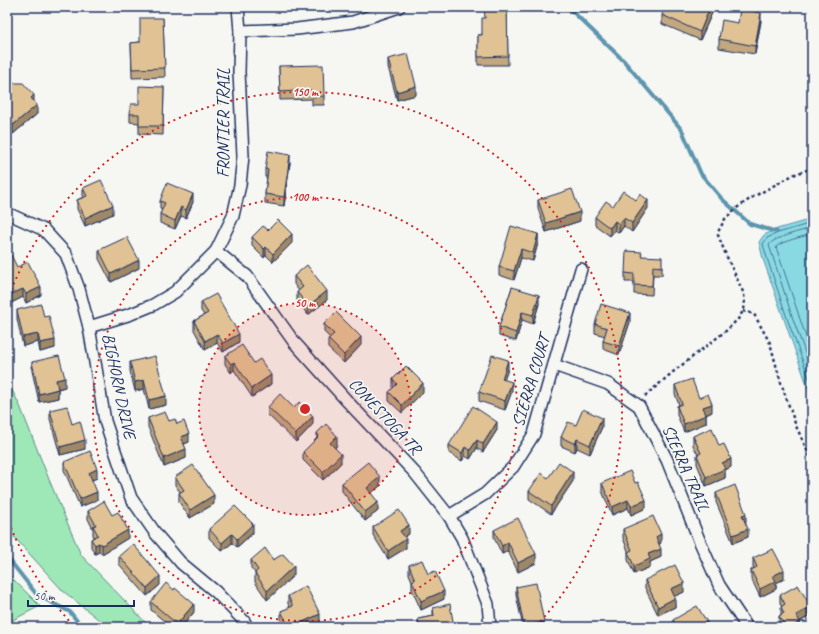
<svg xmlns="http://www.w3.org/2000/svg" width="819" height="634" viewBox="0 0 819 634" font-family="Caveat,sans-serif">
  <style>
    .green { fill: #9ee8b7; stroke: #5c8c8a }
    .water { fill: #89d9e3; stroke: #5d95ae }
    .lines { fill: none; stroke-linecap: round; stroke-linejoin: round }
    .shore { stroke: #477393; stroke-width: 1 }
    .stream { stroke: #5d95ae; stroke-width: 4 }
    .street-casing { stroke: #1b2f5e; stroke-width: 14 }
    .path { stroke: #1b2f5e; stroke-width: 2.5; stroke-dasharray: 3 3; stroke-linecap: butt }
    .street { stroke: #f6f6f2; stroke-width: 11 }
    .wall { fill: #c2a77f; stroke: #1b2f5e }
    .shaded-wall { fill: #9e8868; stroke: #1b2f5e }
    .building { fill: #e1c294; stroke: #1b2f5e }
    .ring { fill: none; stroke: #d62828; stroke-width: 2; stroke-dasharray: 2 4 }
    .labels { text-anchor: middle; dominant-baseline: central; stroke-width: 3.5; stroke-linejoin: round; paint-order: stroke }
    .street-label { font-size: 17px; fill: #1b2f5e; stroke: #f6f6f2 }
    .centre { fill: #d62828; stroke: #f6f6f2; stroke-width: 2 }
    .ring-label { font-size: 12px; text-anchor: middle; font-weight: bold; fill: #d62828; stroke: #f6f6f2; stroke-width: 3.5; stroke-linejoin: round; paint-order: stroke }
  </style>
  <rect width="100%" height="100%" fill="#f6f6f2"/>
  <filter id="ink" filterUnits="userSpaceOnUse"><feTurbulence type="fractalNoise" baseFrequency=".025" numOctaves="2"/><feDisplacementMap in="SourceGraphic" scale="8" xChannelSelector="R" yChannelSelector="G"/><feConvolveMatrix kernelMatrix="1 2 1 2 8 2 1 2 1" color-interpolation-filters="sRGB"/></filter>
  <g filter="url(#ink)">
    <g class="green">
      <path d="M 7,380 L 20,406 L 50,482 L 81,555 L 146,623 L 130,627 L 108,627 L 63,591 L 7,529 Z"/>
      <path d="M 7,573 L 40,606 L 7,623 Z"/>
    </g>
    <path class="water" d="M 812,219 L 812,399 L 785,322 L 763,259 L 759,242 L 764,235 L 777,229 Z"/>
    <g class="lines">
      <g class="shore">
        <path d="M 812,223 L 778,233 L 767,238 L 763,244 L 767,258 L 788,321 L 812,386"/>
        <path d="M 812,228 C 802,231 774,237 769,245 L 793,319 L 812,372"/>
        <path d="M 812,234 C 802,237 782,241 776,247 L 812,355"/>
      </g>
      <g class="stream">
        <path d="M 567,7 L 573,12 L 624,61 L 682,130 L 701,174 L 722,199 L 750,224 L 777,232"/>
        <path d="M 7,557 L 37,595 L 70,612 L 82,627"/>
      </g>
      <defs>
        <g id="street">
          <path d="M 240,31 L 297,29 L 353,22 L 399,7"/>
          <path d="M 7,213 L 44,230 L 66,254 L 79,289 L 89,327 L 105,421 L 131,498 L 156,534 L 181,563 L 216,592 L 244,621 L 247,627"/>
          <path d="M 216,251 L 247,276 L 294,342 L 347,401 L 415,473 L 449,516 L 462,538 L 488,604 L 490,627"/>
          <path d="M 89,327 L 131,314 L 153,305 L 175,292 L 216,251 L 233,216 L 240,185 L 243,156 L 239,72 L 240,31 L 238,7"/>
          <path d="M 554,365 L 608,384 L 639,406 L 667,460 L 700,542 L 719,585 L 747,627"/>
          <path d="M 449,516 L 485,494 L 513,467 L 534,434 L 581,269"/>
        </g>
      </defs>
      <use href="#street" class="street-casing"/>
      <g class="path">
        <path d="M 743,311 L 754,314 L 770,343 L 781,383 L 796,426 L 812,461"/>
        <path d="M 645,396 L 673,372 L 727,330 L 739,318 L 743,311 L 745,306 L 744,294 L 726,255 L 718,235 L 719,230 L 725,219 L 738,207 L 753,197 L 793,175 L 812,168"/>
      </g>
      <use href="#street" class="street"/>
    </g>
    <g class="wall">
      <rect x="134" y="7" width="15" height="2"/>
      <path d="M 507,7 L 508,65 L 478,65 L 478,35 L 482,35 L 484,18 Z"/>
      <path d="M 712,7 L 712,13 L 700,40 L 662,24 L 662,15 Z"/>
      <path d="M 163,18 L 165,77 L 132,78 L 131,43 L 140,42 Z"/>
      <path d="M 761,21 L 755,54 L 719,48 L 719,39 L 738,23 Z"/>
      <path d="M 388,59 L 416,95 L 397,100 L 388,67 Z"/>
      <path d="M 279,66 L 324,96 L 324,105 L 312,105 L 312,99 L 280,100 Z"/>
      <path d="M 7,83 L 34,101 L 37,114 L 13,134 L 8,128 Z"/>
      <path d="M 164,87 L 163,135 L 139,134 L 139,123 L 130,122 L 130,114 L 139,104 Z"/>
      <path d="M 290,163 L 284,206 L 265,203 L 265,194 L 267,177 L 265,177 L 265,169 Z"/>
      <path d="M 83,188 L 113,214 L 85,226 L 77,209 L 77,200 L 83,197 Z"/>
      <path d="M 538,200 L 580,221 L 546,232 L 538,209 Z"/>
      <path d="M 160,201 L 193,202 L 186,218 L 181,216 L 175,229 L 160,223 L 160,214 L 162,210 L 160,209 Z"/>
      <path d="M 613,206 L 648,208 L 632,232 L 624,226 L 619,233 L 615,230 L 610,236 L 595,225 L 595,217 Z"/>
      <path d="M 268,230 L 292,243 L 273,262 L 266,255 L 264,258 L 252,246 L 252,237 Z"/>
      <path d="M 538,234 L 538,243 L 533,261 L 521,258 L 514,280 L 499,275 L 499,267 Z"/>
      <path d="M 99,250 L 139,268 L 111,282 L 99,259 Z"/>
      <path d="M 642,256 L 662,265 L 662,275 L 653,275 L 652,295 L 634,294 L 634,282 L 625,282 L 625,273 Z"/>
      <path d="M 7,257 L 41,295 L 26,303 L 23,297 L 7,305 Z"/>
      <path d="M 294,276 L 327,300 L 308,315 L 297,301 L 297,292 L 299,291 L 294,284 Z"/>
      <path d="M 512,287 L 539,304 L 533,324 L 522,320 L 516,341 L 499,336 L 499,327 Z"/>
      <path d="M 201,302 L 239,342 L 223,352 L 217,343 L 205,350 L 194,330 L 194,321 L 204,315 L 201,311 Z"/>
      <path d="M 17,310 L 44,317 L 55,348 L 40,352 L 38,342 L 23,346 L 17,319 Z"/>
      <path d="M 630,322 L 619,355 L 603,349 L 603,341 L 605,336 L 595,333 L 595,324 Z"/>
      <path d="M 324,324 L 361,345 L 344,363 L 328,348 L 328,339 L 330,338 L 324,332 Z"/>
      <path d="M 225,356 L 254,363 L 271,384 L 252,397 L 234,370 L 231,373 L 225,364 Z"/>
      <path d="M 32,362 L 65,387 L 58,389 L 58,398 L 39,402 L 32,371 Z"/>
      <path d="M 130,362 L 166,405 L 149,409 L 144,389 L 135,391 L 130,371 Z"/>
      <path d="M 508,369 L 504,379 L 512,391 L 505,410 L 479,401 L 479,392 Z"/>
      <path d="M 393,379 L 423,392 L 402,413 L 389,401 L 389,392 L 393,388 Z"/>
      <path d="M 675,385 L 699,398 L 712,412 L 706,415 L 706,423 L 684,432 L 677,415 L 677,406 L 679,405 L 675,394 Z"/>
      <path d="M 268,407 L 294,408 L 313,424 L 296,442 L 268,415 Z"/>
      <path d="M 50,410 L 72,424 L 85,449 L 60,455 L 50,419 Z"/>
      <path d="M 148,418 L 169,421 L 177,424 L 189,442 L 184,444 L 186,458 L 164,467 L 148,427 Z"/>
      <path d="M 576,425 L 602,427 L 590,454 L 577,448 L 575,452 L 561,446 L 561,437 Z"/>
      <path d="M 497,430 L 483,452 L 477,448 L 470,459 L 465,456 L 462,461 L 449,453 L 449,445 Z"/>
      <path d="M 317,433 L 337,445 L 335,448 L 341,463 L 323,480 L 303,460 L 303,452 L 317,438 Z"/>
      <path d="M 693,436 L 719,446 L 731,467 L 725,470 L 725,478 L 706,486 L 697,464 L 697,455 L 698,455 L 693,445 Z"/>
      <path d="M 64,462 L 97,478 L 92,480 L 97,500 L 80,507 L 64,470 Z"/>
      <path d="M 175,477 L 214,504 L 190,518 L 179,502 L 179,493 L 180,492 L 175,485 Z"/>
      <path d="M 548,478 L 573,481 L 551,514 L 529,499 L 529,491 Z"/>
      <path d="M 342,483 L 380,486 L 371,493 L 378,511 L 365,521 L 342,491 Z"/>
      <path d="M 602,483 L 646,508 L 631,515 L 628,508 L 612,515 L 602,491 Z"/>
      <path d="M 716,493 L 746,522 L 745,523 L 748,537 L 733,543 L 716,502 Z"/>
      <path d="M 88,511 L 112,515 L 128,538 L 102,554 L 99,552 L 95,554 L 91,547 L 91,539 L 94,537 L 93,535 L 93,529 L 88,519 Z"/>
      <path d="M 373,527 L 409,534 L 404,537 L 406,548 L 388,559 L 373,535 Z"/>
      <path d="M 209,529 L 253,533 L 237,547 L 232,543 L 222,551 L 209,538 Z"/>
      <path d="M 623,529 L 661,543 L 659,544 L 661,557 L 650,562 L 650,567 L 634,574 L 628,560 L 628,551 L 623,538 Z"/>
      <path d="M 494,530 L 536,563 L 518,572 L 508,551 L 502,554 L 494,538 Z"/>
      <path d="M 119,556 L 160,585 L 147,596 L 119,564 Z"/>
      <path d="M 753,558 L 784,579 L 776,583 L 776,589 L 760,597 L 751,578 L 751,570 L 754,568 L 753,567 Z"/>
      <path d="M 251,560 L 273,560 L 294,575 L 267,600 L 255,582 L 255,573 L 251,568 Z"/>
      <path d="M 409,565 L 428,574 L 444,599 L 421,610 L 412,590 L 412,581 L 409,574 Z"/>
      <path d="M 645,580 L 684,592 L 674,596 L 675,607 L 658,615 L 645,588 Z"/>
      <path d="M 516,587 L 544,627 L 523,627 L 516,595 Z"/>
      <path d="M 780,595 L 811,615 L 800,622 L 800,627 L 781,627 L 779,624 L 779,616 L 781,615 L 781,607 L 782,606 L 780,603 Z"/>
      <path d="M 288,596 L 320,623 L 311,627 L 284,627 L 281,620 L 281,611 L 290,608 L 288,604 Z"/>
      <path d="M 151,602 L 194,612 L 182,627 L 171,627 L 151,610 Z"/>
      <path d="M 433,608 L 454,627 L 418,627 L 418,619 L 433,616 Z"/>
      <path d="M 673,620 L 707,627 L 673,627 Z"/>
    </g>
    <g class="shaded-wall">
      <path d="M 710,7 L 712,7 L 712,13 L 700,40 L 700,32 Z"/>
      <path d="M 761,13 L 761,21 L 755,54 L 755,46 Z"/>
      <path d="M 416,86 L 416,95 L 397,100 L 397,92 Z"/>
      <path d="M 34,95 L 34,104 L 31,98 Z"/>
      <path d="M 37,105 L 37,114 L 13,134 L 13,125 Z"/>
      <path d="M 8,119 L 8,128 L 7,129 L 7,120 Z"/>
      <path d="M 290,155 L 290,163 L 284,206 L 284,197 Z"/>
      <path d="M 193,194 L 193,202 L 186,218 L 186,210 Z"/>
      <path d="M 648,200 L 648,208 L 632,232 L 632,223 Z"/>
      <path d="M 113,205 L 113,214 L 85,226 L 85,218 Z"/>
      <path d="M 181,207 L 181,216 L 175,229 L 175,221 Z"/>
      <path d="M 580,212 L 580,221 L 546,232 L 546,223 Z"/>
      <path d="M 624,218 L 624,226 L 619,233 L 619,224 Z"/>
      <path d="M 615,221 L 615,230 L 610,236 L 610,228 Z"/>
      <path d="M 292,234 L 292,243 L 273,262 L 273,254 Z"/>
      <path d="M 538,234 L 538,243 L 533,261 L 533,253 Z"/>
      <path d="M 266,247 L 266,255 L 264,258 L 264,249 Z"/>
      <path d="M 521,249 L 521,258 L 514,280 L 514,271 Z"/>
      <path d="M 139,260 L 139,268 L 111,282 L 111,274 Z"/>
      <path d="M 41,287 L 41,295 L 26,303 L 26,294 Z"/>
      <path d="M 23,289 L 23,297 L 7,305 L 7,296 Z"/>
      <path d="M 327,291 L 327,300 L 308,315 L 308,306 Z"/>
      <path d="M 539,295 L 539,304 L 533,324 L 533,315 Z"/>
      <path d="M 522,312 L 522,320 L 516,341 L 516,333 Z"/>
      <path d="M 630,313 L 630,322 L 619,355 L 619,346 Z"/>
      <path d="M 38,334 L 38,342 L 23,346 L 23,337 Z"/>
      <path d="M 217,334 L 217,343 L 205,350 L 205,341 Z"/>
      <path d="M 239,334 L 239,342 L 223,352 L 223,343 Z"/>
      <path d="M 361,337 L 361,345 L 344,363 L 344,355 Z"/>
      <path d="M 55,340 L 55,348 L 40,352 L 40,343 Z"/>
      <path d="M 508,360 L 508,369 L 502,387 L 502,379 Z"/>
      <path d="M 234,362 L 234,370 L 231,373 L 231,364 Z"/>
      <path d="M 271,375 L 271,384 L 252,397 L 252,388 Z"/>
      <path d="M 65,378 L 65,387 L 56,389 L 56,380 Z"/>
      <path d="M 144,380 L 144,389 L 135,391 L 135,382 Z"/>
      <path d="M 512,382 L 512,391 L 505,410 L 505,401 Z"/>
      <path d="M 423,383 L 423,392 L 402,413 L 402,405 Z"/>
      <path d="M 58,389 L 58,398 L 39,402 L 39,394 Z"/>
      <path d="M 166,396 L 166,405 L 149,409 L 149,400 Z"/>
      <path d="M 712,404 L 712,412 L 703,416 L 703,407 Z"/>
      <path d="M 706,415 L 706,423 L 684,432 L 684,424 Z"/>
      <path d="M 313,416 L 313,424 L 296,442 L 296,434 Z"/>
      <path d="M 602,418 L 602,427 L 590,454 L 590,445 Z"/>
      <path d="M 497,422 L 497,430 L 483,452 L 483,444 Z"/>
      <path d="M 189,434 L 189,442 L 181,445 L 181,437 Z"/>
      <path d="M 337,436 L 337,445 L 330,452 L 330,443 Z"/>
      <path d="M 577,439 L 577,448 L 575,452 L 575,444 Z"/>
      <path d="M 85,440 L 85,449 L 60,455 L 60,447 Z"/>
      <path d="M 477,440 L 477,448 L 470,459 L 470,450 Z"/>
      <path d="M 465,447 L 465,456 L 462,461 L 462,453 Z"/>
      <path d="M 186,449 L 186,458 L 164,467 L 164,458 Z"/>
      <path d="M 341,454 L 341,463 L 323,480 L 323,472 Z"/>
      <path d="M 731,459 L 731,467 L 725,470 L 725,478 L 706,486 L 706,477 L 722,463 Z"/>
      <path d="M 97,469 L 97,478 L 89,481 L 89,473 Z"/>
      <path d="M 573,472 L 573,481 L 551,514 L 551,506 Z"/>
      <path d="M 380,477 L 380,486 L 367,497 L 367,488 Z"/>
      <path d="M 97,492 L 97,500 L 80,507 L 80,499 Z"/>
      <path d="M 214,495 L 214,504 L 190,518 L 190,510 Z"/>
      <path d="M 628,500 L 628,508 L 612,515 L 612,507 Z"/>
      <path d="M 646,500 L 646,508 L 631,515 L 631,506 Z"/>
      <path d="M 378,502 L 378,511 L 365,521 L 365,512 Z"/>
      <path d="M 746,514 L 746,522 L 742,524 L 742,515 Z"/>
      <path d="M 253,524 L 253,533 L 237,547 L 237,539 Z"/>
      <path d="M 409,525 L 409,534 L 400,539 L 400,531 Z"/>
      <path d="M 748,529 L 748,537 L 733,543 L 733,535 Z"/>
      <path d="M 128,530 L 128,538 L 102,554 L 102,545 Z"/>
      <path d="M 232,534 L 232,543 L 222,551 L 222,543 Z"/>
      <path d="M 661,534 L 661,543 L 656,545 L 656,537 Z"/>
      <path d="M 406,539 L 406,548 L 388,559 L 388,551 Z"/>
      <path d="M 508,542 L 508,551 L 502,554 L 502,546 Z"/>
      <path d="M 99,543 L 99,552 L 95,554 L 95,545 Z"/>
      <path d="M 661,549 L 661,557 L 650,562 L 650,567 L 634,574 L 634,566 L 648,554 Z"/>
      <path d="M 536,554 L 536,563 L 518,572 L 518,563 Z"/>
      <path d="M 294,566 L 294,575 L 267,600 L 267,591 Z"/>
      <path d="M 784,570 L 784,579 L 776,583 L 776,589 L 760,597 L 760,589 L 773,576 Z"/>
      <path d="M 160,576 L 160,585 L 147,596 L 147,588 Z"/>
      <path d="M 684,583 L 684,592 L 671,598 L 671,589 Z"/>
      <path d="M 444,591 L 444,599 L 421,610 L 421,601 Z"/>
      <path d="M 675,598 L 675,607 L 658,615 L 658,607 Z"/>
      <path d="M 194,604 L 194,612 L 182,627 L 177,627 L 177,624 Z"/>
      <path d="M 811,607 L 811,615 L 796,624 L 796,615 Z"/>
      <path d="M 320,614 L 320,623 L 311,627 L 292,627 Z"/>
      <path d="M 544,622 L 544,627 L 524,627 L 524,626 Z"/>
      <path d="M 707,622 L 707,627 L 698,627 Z"/>
      <path d="M 800,622 L 800,627 L 791,627 Z"/>
    </g>
    <g class="building">
      <path d="M 484,7 L 507,7 L 508,56 L 478,57 L 478,35 L 482,35 L 482,18 L 485,18 Z"/>
      <path d="M 665,7 L 710,7 L 700,32 L 662,15 Z"/>
      <path d="M 740,9 L 761,13 L 755,46 L 719,39 L 722,20 L 738,23 Z"/>
      <path d="M 140,18 L 163,18 L 165,68 L 132,69 L 131,43 L 140,42 Z"/>
      <path d="M 408,54 L 416,86 L 397,92 L 388,59 Z"/>
      <path d="M 323,65 L 324,96 L 312,97 L 312,90 L 280,92 L 279,66 Z"/>
      <path d="M 7,83 L 23,83 L 34,95 L 31,98 L 37,105 L 13,125 L 8,119 L 7,120 Z"/>
      <path d="M 139,86 L 164,87 L 163,126 L 139,126 L 139,114 L 130,114 L 131,104 L 139,104 Z"/>
      <path d="M 268,151 L 290,155 L 284,197 L 265,194 L 268,169 L 265,169 Z"/>
      <path d="M 101,180 L 113,205 L 85,218 L 77,200 L 87,196 L 83,188 Z"/>
      <path d="M 167,183 L 193,194 L 186,210 L 181,207 L 175,221 L 160,214 L 165,203 L 160,201 Z"/>
      <path d="M 572,189 L 580,212 L 546,223 L 538,200 Z"/>
      <path d="M 623,191 L 636,200 L 640,194 L 648,200 L 632,223 L 624,218 L 619,224 L 615,221 L 610,228 L 595,217 L 606,201 L 613,206 Z"/>
      <path d="M 278,220 L 292,234 L 273,254 L 266,247 L 264,249 L 252,237 L 263,226 L 268,230 Z"/>
      <path d="M 511,226 L 538,234 L 533,253 L 521,249 L 514,271 L 499,267 Z"/>
      <path d="M 127,237 L 139,260 L 111,274 L 99,250 Z"/>
      <path d="M 626,251 L 642,252 L 641,256 L 662,257 L 662,267 L 653,266 L 652,286 L 634,285 L 634,274 L 625,273 Z"/>
      <path d="M 11,255 L 17,267 L 28,262 L 41,287 L 26,294 L 23,289 L 7,296 L 7,257 Z"/>
      <path d="M 307,265 L 327,291 L 308,306 L 297,292 L 303,287 L 294,276 Z"/>
      <path d="M 512,287 L 539,295 L 533,315 L 522,312 L 516,333 L 499,327 Z"/>
      <path d="M 216,294 L 239,334 L 223,343 L 217,334 L 205,341 L 194,321 L 208,313 L 201,302 Z"/>
      <path d="M 41,304 L 44,317 L 49,316 L 55,340 L 40,343 L 38,334 L 23,337 L 17,310 Z"/>
      <path d="M 601,304 L 630,313 L 619,346 L 603,341 L 607,328 L 595,324 Z"/>
      <path d="M 336,312 L 361,337 L 344,355 L 328,339 L 334,334 L 324,324 Z"/>
      <path d="M 242,345 L 254,363 L 260,359 L 271,375 L 252,388 L 234,362 L 231,364 L 225,356 Z"/>
      <path d="M 492,355 L 508,360 L 502,379 L 512,382 L 505,401 L 479,392 Z"/>
      <path d="M 59,356 L 65,378 L 56,380 L 58,389 L 39,394 L 32,362 Z"/>
      <path d="M 155,356 L 166,396 L 149,400 L 144,380 L 135,382 L 130,362 Z"/>
      <path d="M 406,366 L 423,383 L 402,405 L 389,392 L 397,384 L 393,379 Z"/>
      <path d="M 692,379 L 699,398 L 708,394 L 712,404 L 703,407 L 706,415 L 684,424 L 677,406 L 682,404 L 675,385 Z"/>
      <path d="M 280,394 L 294,408 L 299,402 L 313,416 L 296,434 L 268,407 Z"/>
      <path d="M 67,406 L 72,424 L 80,421 L 85,440 L 60,447 L 50,410 Z"/>
      <path d="M 473,406 L 497,422 L 483,444 L 477,440 L 470,450 L 465,447 L 462,453 L 449,445 Z"/>
      <path d="M 583,409 L 602,418 L 590,445 L 577,439 L 575,444 L 561,437 L 568,422 L 576,425 Z"/>
      <path d="M 165,412 L 169,421 L 175,419 L 177,424 L 184,421 L 189,434 L 181,437 L 186,449 L 164,458 L 148,418 Z"/>
      <path d="M 326,424 L 337,436 L 330,443 L 341,454 L 323,472 L 303,452 L 319,436 L 317,433 Z"/>
      <path d="M 712,428 L 719,446 L 724,444 L 731,459 L 722,463 L 725,469 L 706,477 L 697,455 L 701,453 L 693,436 Z"/>
      <path d="M 90,451 L 97,469 L 89,473 L 97,492 L 80,499 L 64,462 Z"/>
      <path d="M 368,462 L 380,477 L 367,488 L 378,502 L 365,512 L 342,483 Z"/>
      <path d="M 559,462 L 573,472 L 551,506 L 529,491 L 541,473 L 548,478 Z"/>
      <path d="M 193,465 L 214,495 L 190,510 L 179,493 L 184,490 L 175,477 Z"/>
      <path d="M 630,471 L 635,483 L 638,482 L 646,500 L 631,506 L 628,500 L 612,507 L 602,483 Z"/>
      <path d="M 735,485 L 746,514 L 742,515 L 748,529 L 733,535 L 716,493 Z"/>
      <path d="M 104,501 L 112,515 L 118,512 L 128,530 L 102,545 L 99,543 L 95,545 L 91,539 L 98,535 L 93,526 L 96,525 L 88,511 Z"/>
      <path d="M 235,506 L 253,524 L 237,539 L 232,534 L 222,543 L 209,529 Z"/>
      <path d="M 399,510 L 409,525 L 400,531 L 406,539 L 388,551 L 373,527 Z"/>
      <path d="M 653,516 L 661,534 L 656,537 L 661,549 L 648,554 L 650,559 L 634,566 L 628,552 L 632,550 L 623,529 Z"/>
      <path d="M 518,518 L 536,554 L 518,563 L 508,542 L 502,546 L 494,530 Z"/>
      <path d="M 133,544 L 160,576 L 147,588 L 119,556 Z"/>
      <path d="M 265,548 L 273,560 L 283,554 L 294,566 L 267,591 L 255,573 L 258,570 L 251,560 Z"/>
      <path d="M 773,549 L 784,570 L 773,576 L 776,581 L 760,589 L 751,570 L 757,567 L 753,558 Z"/>
      <path d="M 422,560 L 428,574 L 435,571 L 444,591 L 421,601 L 412,581 L 415,580 L 409,565 Z"/>
      <path d="M 675,565 L 684,583 L 671,589 L 675,598 L 658,607 L 645,580 Z"/>
      <path d="M 166,583 L 174,590 L 175,588 L 194,604 L 177,624 L 151,602 Z"/>
      <path d="M 536,583 L 544,622 L 524,626 L 516,587 Z"/>
      <path d="M 798,585 L 811,607 L 796,615 L 800,622 L 791,627 L 786,627 L 779,616 L 784,613 L 781,607 L 785,604 L 780,595 Z"/>
      <path d="M 306,586 L 320,614 L 292,627 L 289,627 L 281,611 L 293,606 L 288,596 Z"/>
      <path d="M 450,604 L 454,627 L 420,627 L 418,619 L 434,616 L 433,608 Z"/>
      <path d="M 697,606 L 707,622 L 698,627 L 677,627 L 673,620 Z"/>
    </g>
  </g>
  <circle cx="305" cy="409" r="106" fill="#d62828" fill-opacity=".12"/>
  <g class="ring">
    <circle cx="305" cy="409" r="106"/>
    <circle cx="305" cy="409" r="212"/>
    <path d="M73 625A317 317 0 0 1 7 517M7 301A317 317 0 1 1 537 625"/>
  </g>
  <g class="labels">
    <g class="street-label">
      <text transform="translate(223 123) rotate(-90)">FRONTIER TRAIL</text>
      <text transform="translate(531 381) rotate(-73)">SIERRA COURT</text>
      <text transform="translate(119 386) rotate(78)">BIGHORN DRIVE</text>
      <text transform="translate(385 416) rotate(47)">CONESTOGA TR</text>
      <text transform="translate(686 468) rotate(66)">SIERRA TRAIL</text>
    </g>
  </g>
  <circle cx="305" cy="409" r="6" class="centre"/>
  <g class="ring-label">
    <text x="305" y="96">150 m</text>
    <text x="305" y="201">100 m</text>
    <text x="305" y="307">50 m</text>
  </g>
  <rect width="819" height="634" fill="none" stroke="#f6f6f2" stroke-width="24"/>
  <rect x="12" y="12" width="795" height="610" fill="none" stroke="#1b2f5e" stroke-width="1.5" filter="url(#ink)"/>
  <path d="M28 600v6h106v-6" fill="none" stroke="#1b2f5e" stroke-width="2"/>
  <text x="34" y="600" font-size="12" fill="#1b2f5e" stroke="#f6f6f2" stroke-width="3" paint-order="stroke">50 m</text>
</svg>
